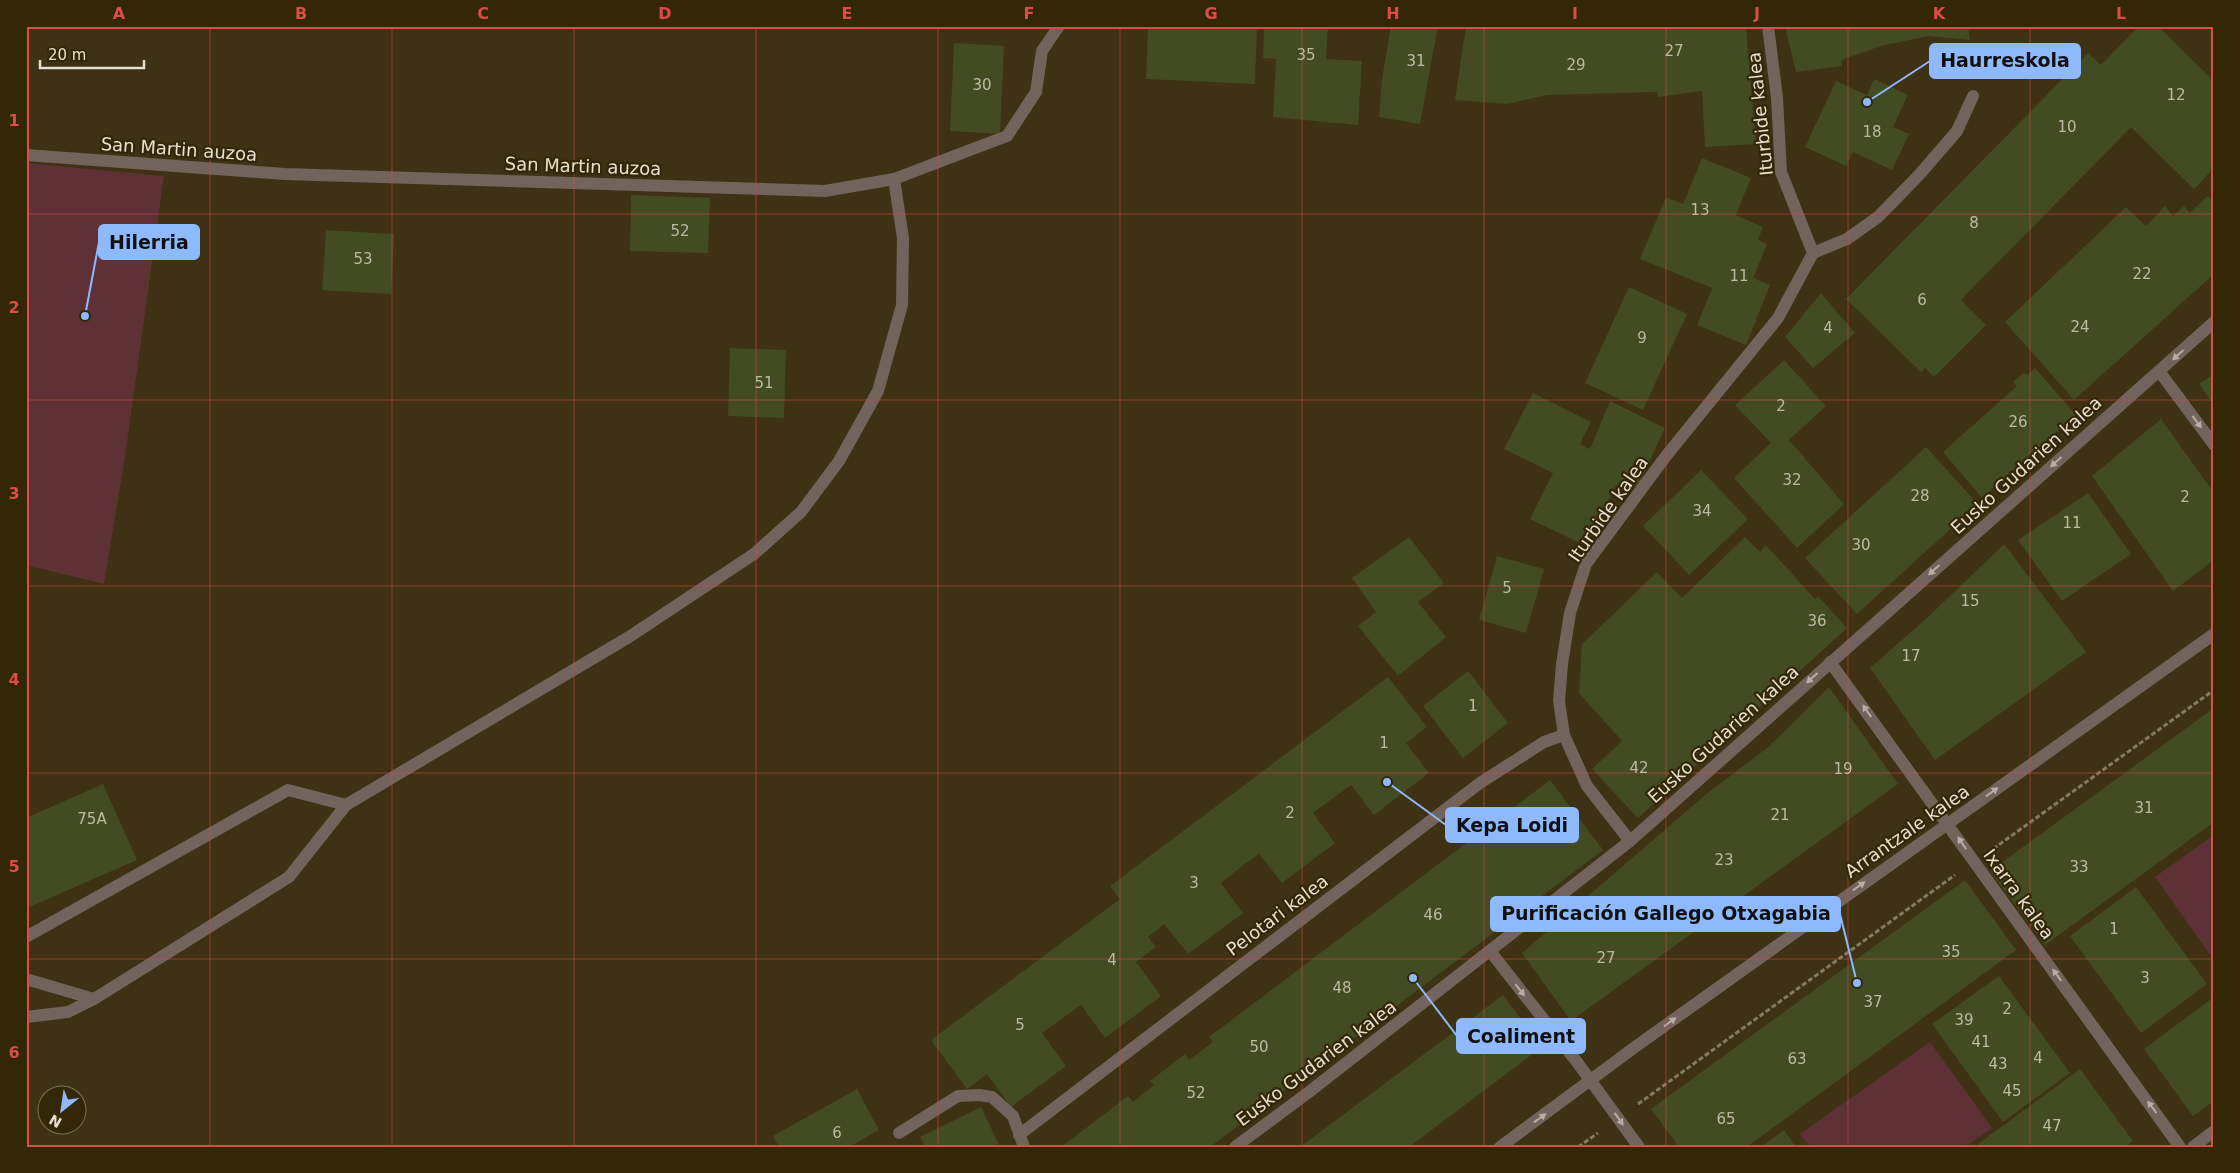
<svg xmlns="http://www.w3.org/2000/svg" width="2240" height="1173" viewBox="0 0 2240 1173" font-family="'DejaVu Sans',sans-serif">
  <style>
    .green { fill: #5d3135 }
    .building { fill: #424b22 }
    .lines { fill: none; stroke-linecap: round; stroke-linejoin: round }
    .path { stroke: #867a61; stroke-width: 3; stroke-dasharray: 5 2.5; stroke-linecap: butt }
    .minor { stroke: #72635c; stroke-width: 12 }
    .oneway { fill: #b9aea1 }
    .grid { fill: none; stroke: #da4d49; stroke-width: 1; stroke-opacity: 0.55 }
    .labels { text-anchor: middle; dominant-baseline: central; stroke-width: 4.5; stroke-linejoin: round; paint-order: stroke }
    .number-label { font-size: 15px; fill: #bebba4 }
    .street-label { font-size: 18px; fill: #e8e0cf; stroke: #342708 }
    .leader { fill: none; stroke: #8eb9fd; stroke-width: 2 }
    .callout-dot { fill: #8eb9fd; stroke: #342708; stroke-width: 2 }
    .callout { fill: #8eb9fd; stroke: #8eb9fd; stroke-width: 2 }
    .callout-label { font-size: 19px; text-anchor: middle; font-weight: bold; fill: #111 }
    .neatline { fill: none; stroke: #da4d49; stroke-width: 2 }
    .grid-label { font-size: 16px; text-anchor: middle; font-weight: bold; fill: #da4d49 }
  </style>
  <rect width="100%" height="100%" fill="#3f3113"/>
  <g class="green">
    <path d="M 26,163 L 164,176 L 125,457 L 104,584 L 26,565 Z"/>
    <path d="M 2214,835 L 2214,960 L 2155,877 Z"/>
    <path d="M 1930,1042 L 1992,1128 L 1965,1147 L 1810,1147 L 1800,1134 Z"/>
  </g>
  <g class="building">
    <path d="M 1148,26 L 1257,26 L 1255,84 L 1146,79 Z"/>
    <path d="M 1264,26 L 1328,26 L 1326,59 L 1362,61 L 1358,125 L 1273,117 L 1276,59 L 1263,58 Z"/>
    <path d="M 1391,26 L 1438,26 L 1420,124 L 1379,117 L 1382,79 Z"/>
    <path d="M 1466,26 L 1746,26 L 1756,144 L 1705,147 L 1702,91 L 1658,97 L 1657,92 L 1547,95 L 1507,104 L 1455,100 Z"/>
    <path d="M 1785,26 L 1968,26 L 1970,40 L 1928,36 L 1881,46 L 1841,60 L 1842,66 L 1796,72 Z"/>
    <path d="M 2139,26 L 2158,26 L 2214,81 L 2214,168 L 2194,189 L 2131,127 L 1961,300 L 1986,325 L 1934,377 L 1925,368 L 1921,372 L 1846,299 L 2088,53 L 2101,65 Z"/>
    <path d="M 954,43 L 1004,46 L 1000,134 L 950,131 Z"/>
    <path d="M 1874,79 L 1908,95 L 1893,127 L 1909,134 L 1892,170 L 1853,152 L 1846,166 L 1805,147 L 1836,81 L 1867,95 Z"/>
    <path d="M 1702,158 L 1751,178 L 1736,215 L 1763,227 L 1758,240 L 1767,244 L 1753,278 L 1770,285 L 1746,345 L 1697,325 L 1712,288 L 1640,259 L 1666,197 L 1683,204 Z"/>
    <path d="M 631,195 L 710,198 L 708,253 L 630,251 Z"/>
    <path d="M 2207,196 L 2214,200 L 2214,274 L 2074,400 L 2005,322 L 2126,207 L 2146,226 L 2165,206 L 2173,216 L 2184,206 L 2190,213 Z"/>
    <path d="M 326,230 L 394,234 L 391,294 L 322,290 Z"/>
    <path d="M 1629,287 L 1687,314 L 1643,410 L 1585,383 Z"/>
    <path d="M 1821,293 L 1855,333 L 1813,368 L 1785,337 Z"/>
    <path d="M 730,348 L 786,350 L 784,418 L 728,416 Z"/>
    <path d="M 1784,360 L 1826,406 L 1789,440 L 1844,504 L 1797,548 L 1734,478 L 1771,443 L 1735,405 Z"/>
    <path d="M 2035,368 L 2076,415 L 1982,498 L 1943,452 L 2017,386 L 2013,382 L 2024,373 L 2027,375 Z"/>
    <path d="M 2214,374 L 2214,405 L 2199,384 Z"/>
    <path d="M 1533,393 L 1591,422 L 1580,444 L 1590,449 L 1610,401 L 1665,428 L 1638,486 L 1628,483 L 1625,489 L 1616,485 L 1586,546 L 1530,519 L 1553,473 L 1504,449 Z"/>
    <path d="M 2161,419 L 2214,493 L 2214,560 L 2173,591 L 2092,476 Z"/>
    <path d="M 1926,447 L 1978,504 L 1857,614 L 1805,558 Z"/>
    <path d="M 1701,470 L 1748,519 L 1689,575 L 1643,526 Z"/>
    <path d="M 2088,493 L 2131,554 L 2062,601 L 2018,540 Z"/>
    <path d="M 1409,537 L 1444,583 L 1418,602 L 1446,637 L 1398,676 L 1358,626 L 1376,612 L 1352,578 Z"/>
    <path d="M 1745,537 L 1760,552 L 1766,545 L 1815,599 L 1818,596 L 1847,628 L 1638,818 L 1592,769 L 1622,741 L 1579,693 L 1582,644 L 1657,572 L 1682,598 Z"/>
    <path d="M 2004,544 L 2086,652 L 1935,760 L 1870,668 L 1927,618 Z"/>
    <path d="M 1497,556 L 1544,569 L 1526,633 L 1479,620 Z"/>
    <path d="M 1468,671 L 1508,723 L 1463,758 L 1423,706 Z"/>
    <path d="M 1388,677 L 1427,727 L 1406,743 L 1429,773 L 1374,815 L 1351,785 L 1313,813 L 1335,843 L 1282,883 L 1259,854 L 1242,866 L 1221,883 L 1243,913 L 1188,954 L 1164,924 L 1148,937 L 1156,947 L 1136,962 L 1161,996 L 1105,1038 L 1081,1005 L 1042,1033 L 1066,1066 L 1011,1107 L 987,1074 L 967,1089 L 931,1040 L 1120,899 L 1110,886 Z"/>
    <path d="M 1829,687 L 1898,784 L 1571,1021 L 1522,953 L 1705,795 L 1767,748 Z"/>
    <path d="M 2214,708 L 2214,822 L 2045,945 L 1990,871 Z"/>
    <path d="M 1550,780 L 1603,850 L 1210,1147 L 1061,1147 L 1128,1096 L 1133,1102 L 1154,1085 L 1150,1081 L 1185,1054 L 1189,1060 L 1213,1042 L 1209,1037 Z"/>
    <path d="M 103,784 L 137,860 L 27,908 L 26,818 Z"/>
    <path d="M 1965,880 L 2016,950 L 1747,1147 L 1679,1147 L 1651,1109 Z"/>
    <path d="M 2136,887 L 2207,984 L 2141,1033 L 2070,936 Z"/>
    <path d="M 1999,976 L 2070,1073 L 2003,1122 L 1932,1024 Z"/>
    <path d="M 1503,995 L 1542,1047 L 1409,1147 L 1300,1147 Z"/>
    <path d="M 2214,997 L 2214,1101 L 2193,1116 L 2144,1049 Z"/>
    <path d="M 2080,1069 L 2133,1141 L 2125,1147 L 1974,1147 Z"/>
    <path d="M 857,1089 L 879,1130 L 849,1147 L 779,1147 L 773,1136 Z"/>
    <path d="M 981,1107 L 1000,1147 L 925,1147 L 920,1137 Z"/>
    <path d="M 1784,1130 L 1796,1147 L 1761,1147 Z"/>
  </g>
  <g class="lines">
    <g class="path">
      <path d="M 1993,849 L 2214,690"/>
      <path d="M 1638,1104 L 1955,875"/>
      <path d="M 1578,1147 L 1598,1133"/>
    </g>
    <g class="minor">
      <path d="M 26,155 L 285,174 L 825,191 L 894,179 L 1007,136 L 1036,92 L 1042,51 L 1059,26"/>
      <path d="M 1813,253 L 1847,239 L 1878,217 L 1919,175 L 1957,131 L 1973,96"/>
      <path d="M 2159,371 L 2214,445"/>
      <path d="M 1830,662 L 2180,1147"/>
      <path d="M 1630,841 L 1587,786 L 1564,735 L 1559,701 L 1562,664 L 1570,613 L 1586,564 L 1666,456 L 1778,318 L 1813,253 L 1781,172 L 1777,98 L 1768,26"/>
      <path d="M 26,937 L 288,790 L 346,805"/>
      <path d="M 1490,951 L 1577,1062 L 1639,1147"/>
      <path d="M 26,979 L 94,999"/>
      <path d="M 26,1017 L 68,1012 L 94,999 L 289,877 L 346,805 L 629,637 L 754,554 L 801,512 L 839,461 L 878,391 L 902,305 L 903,238 L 894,179"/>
      <path d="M 899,1133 L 958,1096 L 979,1095 L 992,1097 L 1013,1116 L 1024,1147"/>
      <path d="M 1019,1135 L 1480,783 L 1544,742 L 1564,735"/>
      <path d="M 1235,1147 L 1309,1092 L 1630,841 L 2214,322"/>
      <path d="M 1500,1147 L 1635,1047 L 2214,634"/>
      <path d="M 2193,1147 L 2214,1131"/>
    </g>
  </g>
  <defs><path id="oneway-solid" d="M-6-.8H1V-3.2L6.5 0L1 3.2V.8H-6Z" transform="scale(1.25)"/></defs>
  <g class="oneway">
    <use href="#oneway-solid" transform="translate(2178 355) rotate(138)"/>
    <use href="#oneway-solid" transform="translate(2197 422) rotate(54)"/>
    <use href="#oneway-solid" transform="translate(2056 462) rotate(138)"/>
    <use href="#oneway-solid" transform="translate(1934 570) rotate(138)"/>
    <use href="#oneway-solid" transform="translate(1812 678) rotate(138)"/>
    <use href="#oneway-solid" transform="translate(1867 711) rotate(-125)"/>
    <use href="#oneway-solid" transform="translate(1992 792) rotate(-36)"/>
    <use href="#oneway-solid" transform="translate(1962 843) rotate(-124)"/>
    <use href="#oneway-solid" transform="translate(1859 886) rotate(-36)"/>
    <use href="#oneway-solid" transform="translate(2057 975) rotate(-126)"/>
    <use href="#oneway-solid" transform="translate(1520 990) rotate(52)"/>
    <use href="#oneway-solid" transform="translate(1670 1022) rotate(-36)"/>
    <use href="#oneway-solid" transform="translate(2152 1107) rotate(-126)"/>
    <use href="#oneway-solid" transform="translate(1540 1118) rotate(-36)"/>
    <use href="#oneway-solid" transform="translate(1619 1119) rotate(55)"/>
  </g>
  <path class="grid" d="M 210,26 L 210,1147M 392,26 L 392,1147M 574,26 L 574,1147M 756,26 L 756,1147M 938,26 L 938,1147M 1120,26 L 1120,1147M 1302,26 L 1302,1147M 1484,26 L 1484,1147M 1666,26 L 1666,1147M 1848,26 L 1848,1147M 2030,26 L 2030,1147M 26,214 L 2214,214M 26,400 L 2214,400M 26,586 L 2214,586M 26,773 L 2214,773M 26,959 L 2214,959"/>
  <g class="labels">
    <g class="number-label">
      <text x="1674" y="51">27</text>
      <text x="1306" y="55">35</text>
      <text x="1416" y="61">31</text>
      <text x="1576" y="65">29</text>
      <text x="982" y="85">30</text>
      <text x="2176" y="95">12</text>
      <text x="2067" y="127">10</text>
      <text x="1872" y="132">18</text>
      <text x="1700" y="210">13</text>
      <text x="1974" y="223">8</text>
      <text x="680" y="231">52</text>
      <text x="363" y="259">53</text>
      <text x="2142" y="274">22</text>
      <text x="1739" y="276">11</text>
      <text x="1922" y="300">6</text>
      <text x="2080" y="327">24</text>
      <text x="1828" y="328">4</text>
      <text x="1642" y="338">9</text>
      <text x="764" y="383">51</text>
      <text x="1781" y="406">2</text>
      <text x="2018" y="422">26</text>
      <text x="1792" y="480">32</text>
      <text x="1920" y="496">28</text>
      <text x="2185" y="497">2</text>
      <text x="1702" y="511">34</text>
      <text x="2072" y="523">11</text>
      <text x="1861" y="545">30</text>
      <text x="1507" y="588">5</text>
      <text x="1970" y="601">15</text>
      <text x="1817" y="621">36</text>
      <text x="1911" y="656">17</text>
      <text x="1473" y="706">1</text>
      <text x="1384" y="743">1</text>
      <text x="1639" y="768">42</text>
      <text x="1843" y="769">19</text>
      <text x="2144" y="808">31</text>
      <text x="1290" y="813">2</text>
      <text x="1780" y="815">21</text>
      <text x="92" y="819">75A</text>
      <text x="1724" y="860">23</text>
      <text x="2079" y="867">33</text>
      <text x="1194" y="883">3</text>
      <text x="1433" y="915">46</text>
      <text x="2114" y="929">1</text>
      <text x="1951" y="952">35</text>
      <text x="1606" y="958">27</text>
      <text x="1112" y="960">4</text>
      <text x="2145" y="978">3</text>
      <text x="1342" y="988">48</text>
      <text x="1873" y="1002">37</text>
      <text x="2007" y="1009">2</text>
      <text x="1964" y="1020">39</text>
      <text x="1020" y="1025">5</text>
      <text x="1981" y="1042">41</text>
      <text x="1259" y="1047">50</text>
      <text x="2038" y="1058">4</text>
      <text x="1797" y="1059">63</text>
      <text x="1998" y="1064">43</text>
      <text x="2012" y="1091">45</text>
      <text x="1196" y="1093">52</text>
      <text x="1726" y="1119">65</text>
      <text x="2052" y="1126">47</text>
      <text x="837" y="1133">6</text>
    </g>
    <g class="street-label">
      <text transform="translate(1760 114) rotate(-96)">Iturbide kalea</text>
      <text transform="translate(179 149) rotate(4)">San Martin auzoa</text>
      <text transform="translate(583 166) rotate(2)">San Martin auzoa</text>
      <text transform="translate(2026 465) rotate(-42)">Eusko Gudarien kalea</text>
      <text transform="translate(1608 509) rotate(-55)">Iturbide kalea</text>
      <text transform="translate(1723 734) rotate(-42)">Eusko Gudarien kalea</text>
      <text transform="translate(1907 831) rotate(-35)">Arrantzale kalea</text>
      <text transform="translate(2019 894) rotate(54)">Ixarra kalea</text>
      <text transform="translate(1277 915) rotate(-37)">Pelotari kalea</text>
      <text transform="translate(1316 1063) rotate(-37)">Eusko Gudarien kalea</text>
    </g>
  </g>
  <path class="leader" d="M1867 102L1930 61M85 316L99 242M1387 782L1446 825M1857 983L1840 914M1413 978L1457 1036"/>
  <g class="callout-dot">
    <circle cx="1867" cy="102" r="5"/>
    <circle cx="85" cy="316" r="5"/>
    <circle cx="1387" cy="782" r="5"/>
    <circle cx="1857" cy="983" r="5"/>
    <circle cx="1413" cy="978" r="5"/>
  </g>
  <g class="callout">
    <rect x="1930" y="44" width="150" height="34" rx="5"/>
    <rect x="99" y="225" width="100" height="34" rx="5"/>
    <rect x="1446" y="808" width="132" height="34" rx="5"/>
    <rect x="1491" y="897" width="349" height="34" rx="5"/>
    <rect x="1457" y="1019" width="128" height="34" rx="5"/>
  </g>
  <g class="callout-label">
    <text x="2005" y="67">Haurreskola</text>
    <text x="149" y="249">Hilerria</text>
    <text x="1512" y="832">Kepa Loidi</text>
    <text x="1666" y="920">Purificación Gallego Otxagabia</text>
    <text x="1521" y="1043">Coaliment</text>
  </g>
  <rect width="2240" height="1173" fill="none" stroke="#342708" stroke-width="55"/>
  <g transform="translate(62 1110) rotate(210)"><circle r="24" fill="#342708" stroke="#7c7158"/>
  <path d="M0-4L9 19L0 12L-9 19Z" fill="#8eb9fd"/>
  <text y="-8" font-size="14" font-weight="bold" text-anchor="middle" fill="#e8e0cf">N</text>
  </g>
  <path d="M40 60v8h104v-8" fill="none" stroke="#e8e0cf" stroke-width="2.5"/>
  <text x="48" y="60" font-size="15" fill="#e8e0cf" stroke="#342708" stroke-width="4" paint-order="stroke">20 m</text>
  <rect x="28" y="28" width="2184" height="1118" class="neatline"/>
  <g class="grid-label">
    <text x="119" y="19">A</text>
    <text x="301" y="19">B</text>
    <text x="483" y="19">C</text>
    <text x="665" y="19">D</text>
    <text x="847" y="19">E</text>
    <text x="1029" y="19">F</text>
    <text x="1211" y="19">G</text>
    <text x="1393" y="19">H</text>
    <text x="1575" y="19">I</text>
    <text x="1757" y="19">J</text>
    <text x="1939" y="19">K</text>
    <text x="2121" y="19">L</text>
    <text x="14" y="126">1</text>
    <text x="14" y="313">2</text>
    <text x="14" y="499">3</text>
    <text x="14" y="685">4</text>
    <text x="14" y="872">5</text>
    <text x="14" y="1058">6</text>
  </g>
</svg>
